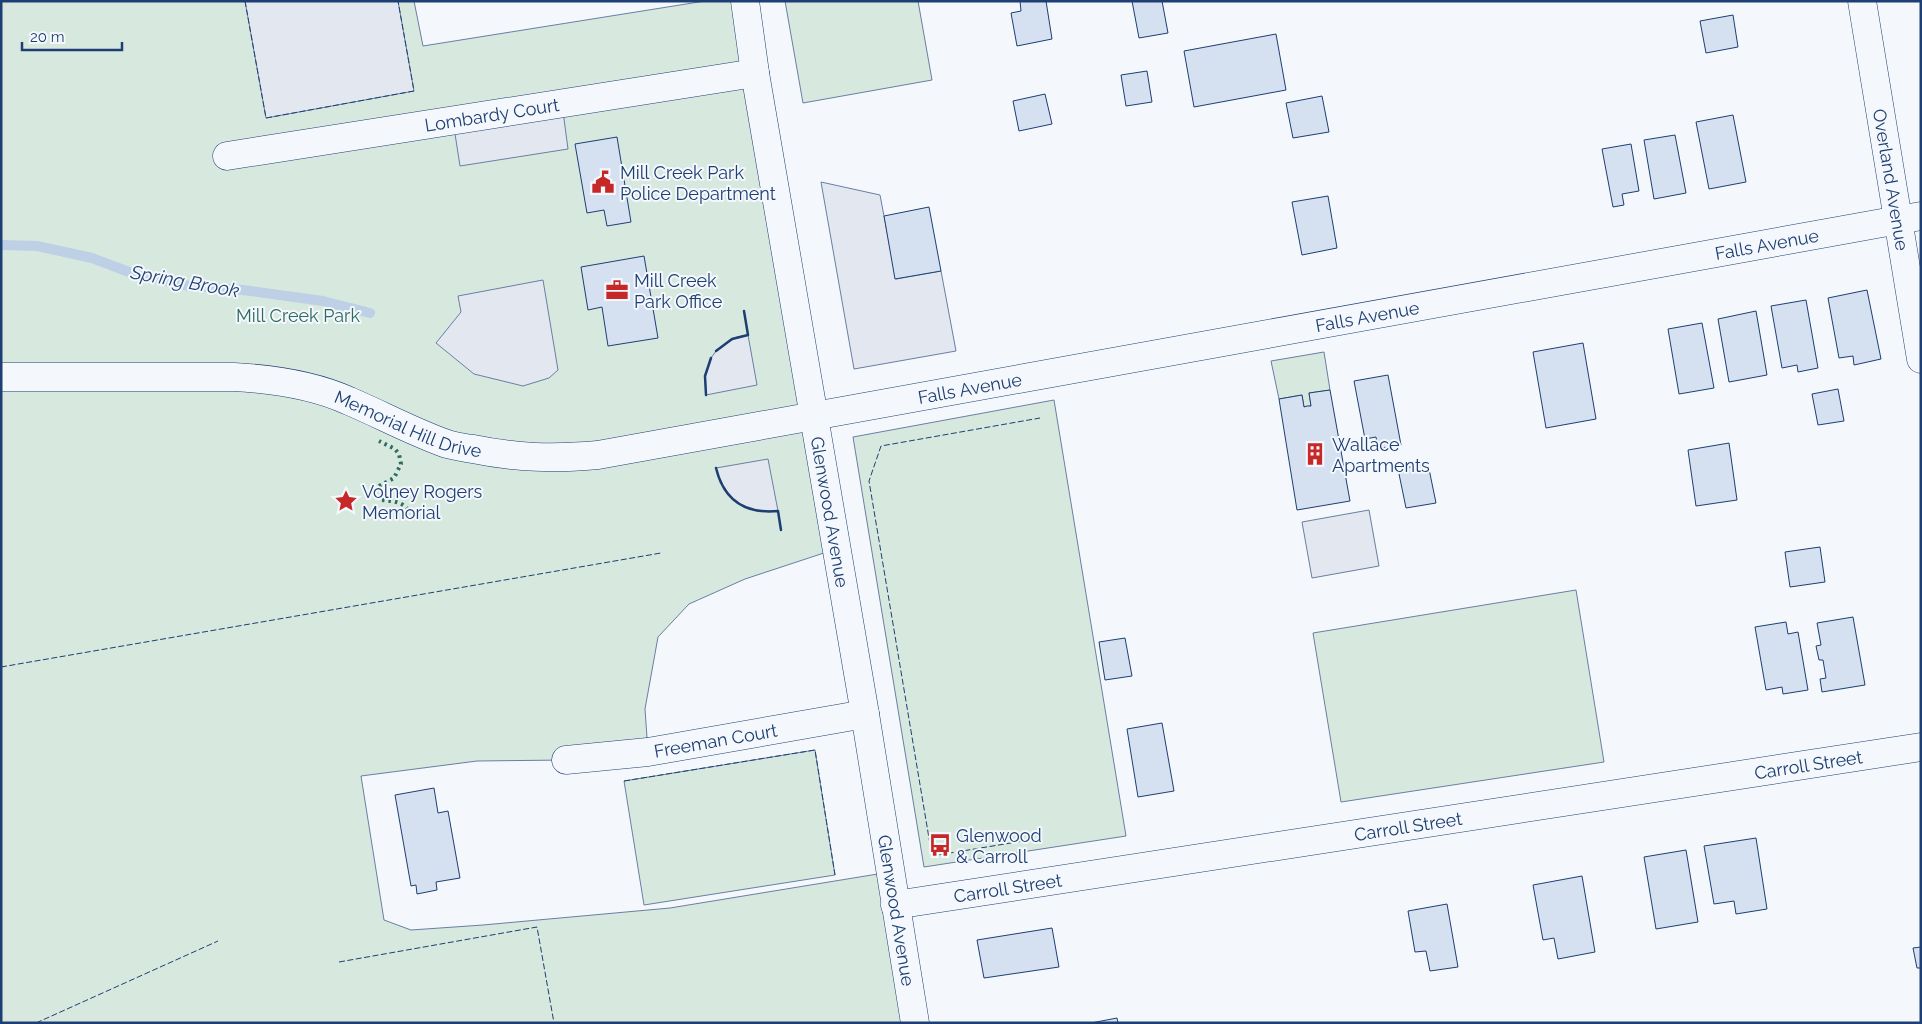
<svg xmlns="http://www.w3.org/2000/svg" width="1922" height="1024" viewBox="0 0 1922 1024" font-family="Raleway,sans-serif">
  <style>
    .green { fill: #d7e8df; stroke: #687fa3 }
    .parking { fill: #e3e8f0; stroke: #687fa3 }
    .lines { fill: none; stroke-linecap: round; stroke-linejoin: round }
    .stream { stroke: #bed0e5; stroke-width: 10 }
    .building { fill: #d5e0f0; stroke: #1d3f73 }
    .minor-casing { stroke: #1d3f73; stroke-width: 29 }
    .major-casing { stroke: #1d3f73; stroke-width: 29 }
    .minor { stroke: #f4f7fb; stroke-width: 28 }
    .major { stroke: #f4f7fb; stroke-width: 28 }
    .hedge { stroke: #2c6c60; stroke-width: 4; stroke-dasharray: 2.5 4; stroke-linecap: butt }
    .fence { stroke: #1d3f73; stroke-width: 1; stroke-dasharray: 6 2.5; stroke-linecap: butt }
    .wall { stroke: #1d3f73; stroke-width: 2.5 }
    .labels { text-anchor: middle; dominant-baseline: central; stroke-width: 4; stroke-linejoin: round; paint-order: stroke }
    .street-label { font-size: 18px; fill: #1d3f73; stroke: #f4f7fb }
    .poi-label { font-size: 18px; fill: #1d3f73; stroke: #f4f7fb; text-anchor: start }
    .park-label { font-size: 18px; fill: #2c6c60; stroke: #f4f7fb }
    .water-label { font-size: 19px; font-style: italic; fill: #1d3f73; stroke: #f4f7fb }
  </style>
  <rect width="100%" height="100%" fill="#f4f7fb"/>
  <g class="green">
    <path d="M 1,1 L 414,1 L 423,46 L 705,1 L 745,1 L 836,549 L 745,579 L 689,604 L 658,637 L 645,709 L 648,752 L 566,760 L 477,761 L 361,776 L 384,920 L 411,930 L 483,925 L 670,908 L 890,872 L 915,1023 L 1,1023 Z"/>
    <path d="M 785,1 L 918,1 L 932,80 L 803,103 Z"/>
    <path d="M 1324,352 L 1330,390 L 1309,393 L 1311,406 L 1304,407 L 1302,395 L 1279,399 L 1271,361 Z"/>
    <path d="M 1054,400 L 1126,836 L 924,867 L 853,437 Z"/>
    <path d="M 1576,590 L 1604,762 L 1341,802 L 1313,633 Z"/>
    <path d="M 815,750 L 835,875 L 644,905 L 624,781 Z"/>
  </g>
  <g class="parking">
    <path d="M 245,1 L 398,1 L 414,91 L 266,118 Z"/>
    <path d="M 562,104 L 568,149 L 460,166 L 453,121 Z"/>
    <path d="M 821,182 L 880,195 L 896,279 L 941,271 L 956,351 L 854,369 Z"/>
    <path d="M 543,280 L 558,370 L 549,378 L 523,386 L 474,374 L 436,343 L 461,312 L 458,296 Z"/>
    <path d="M 748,335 L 757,385 L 706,395 L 705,376 L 711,358 L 716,351 L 727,343 L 737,337 Z"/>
    <path d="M 768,459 L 778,511 L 756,511 L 737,503 L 731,497 L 720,482 L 716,468 Z"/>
    <path d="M 1369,510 L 1379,566 L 1312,578 L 1302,522 Z"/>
  </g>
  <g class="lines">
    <path class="stream" d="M 1,245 L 37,246 L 92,258 L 137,275 L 189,286 L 243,290 L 323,301 L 370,313"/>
  </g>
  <g class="building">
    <path d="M 1020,1 L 1046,1 L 1052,39 L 1017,46 L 1011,13 L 1021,11 Z"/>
    <path d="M 1132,1 L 1162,1 L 1168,33 L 1139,38 Z"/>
    <path d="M 1733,15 L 1738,47 L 1706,53 L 1700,21 Z"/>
    <path d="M 1276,34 L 1286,90 L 1194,107 L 1184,51 Z"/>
    <path d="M 1147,71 L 1152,102 L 1126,106 L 1121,75 Z"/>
    <path d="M 1045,94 L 1052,124 L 1019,131 L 1013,101 Z"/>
    <path d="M 1322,96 L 1329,132 L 1293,138 L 1286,103 Z"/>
    <path d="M 1733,115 L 1746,182 L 1709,189 L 1696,122 Z"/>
    <path d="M 1675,135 L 1686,193 L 1654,199 L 1644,140 Z"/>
    <path d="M 617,137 L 631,222 L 607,226 L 604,210 L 587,213 L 575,144 Z"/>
    <path d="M 1631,144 L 1639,191 L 1622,194 L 1624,205 L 1613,207 L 1602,149 Z"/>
    <path d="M 1328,196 L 1337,248 L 1302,255 L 1292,202 Z"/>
    <path d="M 929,207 L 941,271 L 895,279 L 884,216 Z"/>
    <path d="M 644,256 L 658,338 L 608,346 L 602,307 L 588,310 L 581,267 Z"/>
    <path d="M 1867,290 L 1881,359 L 1854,365 L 1853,356 L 1839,358 L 1828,298 Z"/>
    <path d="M 1806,300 L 1818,368 L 1798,372 L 1797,365 L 1782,368 L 1771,306 Z"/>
    <path d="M 1756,311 L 1767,375 L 1729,382 L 1718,319 Z"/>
    <path d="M 1702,323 L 1714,388 L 1679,394 L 1668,329 Z"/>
    <path d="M 1583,343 L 1596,419 L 1546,428 L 1533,352 Z"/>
    <path d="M 1388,375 L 1401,445 L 1378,449 L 1376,437 L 1365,439 L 1354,381 Z"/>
    <path d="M 1838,389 L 1844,421 L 1818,425 L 1812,394 Z"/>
    <path d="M 1330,390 L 1350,501 L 1297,510 L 1279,399 L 1302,395 L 1304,407 L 1307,406 L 1311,406 L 1309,393 Z"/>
    <path d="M 1729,443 L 1737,500 L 1696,506 L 1688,450 Z"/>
    <path d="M 1428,464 L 1436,503 L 1406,508 L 1398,469 Z"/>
    <path d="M 1820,547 L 1825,582 L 1790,587 L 1785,552 Z"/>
    <path d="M 1853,617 L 1865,685 L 1822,692 L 1820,679 L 1826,678 L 1823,660 L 1819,660 L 1816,646 L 1821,645 L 1817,623 Z"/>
    <path d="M 1786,622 L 1788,634 L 1798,632 L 1808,690 L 1783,694 L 1782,687 L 1766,690 L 1755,627 Z"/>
    <path d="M 1125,638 L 1132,676 L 1105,680 L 1099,642 Z"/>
    <path d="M 1162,723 L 1174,791 L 1138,797 L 1127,729 Z"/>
    <path d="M 434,788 L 438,813 L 448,811 L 460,878 L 436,882 L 437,890 L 417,894 L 416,885 L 411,886 L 395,795 Z"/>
    <path d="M 1756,838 L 1767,909 L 1736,914 L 1734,901 L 1714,904 L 1704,846 Z"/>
    <path d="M 1686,850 L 1698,922 L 1656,929 L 1644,857 Z"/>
    <path d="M 1582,876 L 1595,952 L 1558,959 L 1554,938 L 1543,940 L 1533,885 Z"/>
    <path d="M 1447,904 L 1458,967 L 1430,971 L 1426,951 L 1415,952 L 1408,911 Z"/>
    <path d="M 1052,928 L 1059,967 L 984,978 L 977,940 Z"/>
    <path d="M 1921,947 L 1921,968 L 1917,968 L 1913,948 Z"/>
    <path d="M 1117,1018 L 1118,1023 L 1091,1023 Z"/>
  </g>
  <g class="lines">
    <defs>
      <g id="minor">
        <path id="s1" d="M 1862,1 L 1921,359"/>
        <path id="s2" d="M 227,156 L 755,73"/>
        <path id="s3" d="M 1,377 L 234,377 C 272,379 314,385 349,401 C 382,415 413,432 447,444 C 455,446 464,448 473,449 C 517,458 553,459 598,455 L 1921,216"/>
        <path id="s4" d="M 566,760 L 648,752 L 865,714"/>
        <path id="s5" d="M 895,905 L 1921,747"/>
      </g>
      <g id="major">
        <path id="s6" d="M 745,1 L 755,73 L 865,714 L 915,1023"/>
      </g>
    </defs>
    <use href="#minor" class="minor-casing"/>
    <use href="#major" class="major-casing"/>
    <use href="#minor" class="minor"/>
    <use href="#major" class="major"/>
    <g class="hedge">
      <path d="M 379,486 L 394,478 L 401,464 L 399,454 L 395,449 L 379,441"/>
      <path d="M 382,500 C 393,501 405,502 410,513"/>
    </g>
    <g class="fence">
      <path d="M 245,1 L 266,118 L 414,91 L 398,1"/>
      <path d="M 1,667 L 661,553"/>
      <path d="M 624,781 L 815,750 L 835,875"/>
      <path d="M 1029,840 L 932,856 L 869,481 L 881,446 L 1040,418"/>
      <path d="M 339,962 L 537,927 L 554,1023"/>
      <path d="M 36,1023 L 218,941"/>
    </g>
    <g class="wall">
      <path d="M 716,351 L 732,339 L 748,335 L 744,311"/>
      <path d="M 706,395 L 705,376 L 711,358"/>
      <path d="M 716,468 C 724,501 746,514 778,511 L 781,530"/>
    </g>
  </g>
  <defs>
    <symbol id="civic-bare" viewBox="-9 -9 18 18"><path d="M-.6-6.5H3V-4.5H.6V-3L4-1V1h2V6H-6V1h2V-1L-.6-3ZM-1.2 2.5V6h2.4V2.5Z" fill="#c62828" stroke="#f4f7fb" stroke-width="2.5" paint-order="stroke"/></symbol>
    <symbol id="office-bare" viewBox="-9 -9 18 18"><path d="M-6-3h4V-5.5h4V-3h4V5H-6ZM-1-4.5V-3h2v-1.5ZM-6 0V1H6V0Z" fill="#c62828" stroke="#f4f7fb" stroke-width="2.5" paint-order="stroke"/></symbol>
    <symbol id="building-bare" viewBox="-9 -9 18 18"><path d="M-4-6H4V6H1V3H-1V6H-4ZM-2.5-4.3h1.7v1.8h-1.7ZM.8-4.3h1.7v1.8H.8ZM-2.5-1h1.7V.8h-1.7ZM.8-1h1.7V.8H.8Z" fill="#c62828" stroke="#f4f7fb" stroke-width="2.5" paint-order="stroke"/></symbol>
    <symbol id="sight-bare" viewBox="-9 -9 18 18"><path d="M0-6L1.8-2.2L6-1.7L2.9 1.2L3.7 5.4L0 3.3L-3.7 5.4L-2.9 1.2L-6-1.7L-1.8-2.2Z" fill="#c62828" stroke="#f4f7fb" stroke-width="2.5" paint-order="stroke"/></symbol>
    <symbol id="bus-bare" viewBox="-9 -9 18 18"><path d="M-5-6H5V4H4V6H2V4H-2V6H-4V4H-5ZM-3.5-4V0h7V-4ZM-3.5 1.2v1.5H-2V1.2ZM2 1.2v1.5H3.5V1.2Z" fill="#c62828" stroke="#f4f7fb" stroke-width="2.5" paint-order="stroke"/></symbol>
  </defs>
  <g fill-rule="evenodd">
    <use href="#civic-bare" x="587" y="166" width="32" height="32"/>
    <use href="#office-bare" x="601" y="274" width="32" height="32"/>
    <use href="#building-bare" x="1299" y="438" width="32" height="32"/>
    <use href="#sight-bare" x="330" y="485" width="32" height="32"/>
    <use href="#bus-bare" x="924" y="829" width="32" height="32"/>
  </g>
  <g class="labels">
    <g class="street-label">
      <text stroke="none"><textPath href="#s2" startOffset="268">Lombardy Court</textPath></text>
      <text stroke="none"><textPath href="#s1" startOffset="181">Overland Avenue</textPath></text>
      <text stroke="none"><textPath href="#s3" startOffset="1798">Falls Avenue</textPath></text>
      <text stroke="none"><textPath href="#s3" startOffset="1392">Falls Avenue</textPath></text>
      <text stroke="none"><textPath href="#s3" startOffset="988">Falls Avenue</textPath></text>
      <text stroke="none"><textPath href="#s3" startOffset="415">Memorial Hill Drive</textPath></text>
      <text stroke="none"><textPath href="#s6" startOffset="518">Glenwood Avenue</textPath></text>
      <text stroke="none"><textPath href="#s4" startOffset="151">Freeman Court</textPath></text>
      <text stroke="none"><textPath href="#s5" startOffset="924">Carroll Street</textPath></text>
      <text stroke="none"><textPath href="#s5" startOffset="519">Carroll Street</textPath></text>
      <text stroke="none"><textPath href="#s5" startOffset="114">Carroll Street</textPath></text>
      <text stroke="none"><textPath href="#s6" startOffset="922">Glenwood Avenue</textPath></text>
    </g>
    <g class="poi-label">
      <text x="620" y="172">Mill Creek Park<tspan x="620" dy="21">Police Department</tspan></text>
      <text x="634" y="280">Mill Creek<tspan x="634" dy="21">Park Office</tspan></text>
      <text x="1332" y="444">Wallace<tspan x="1332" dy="21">Apartments</tspan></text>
      <text x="362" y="491">Volney Rogers<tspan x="362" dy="21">Memorial</tspan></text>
      <text x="956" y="835">Glenwood<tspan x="956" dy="21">&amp; Carroll</tspan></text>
    </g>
    <g class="park-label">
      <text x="298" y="315">Mill Creek Park</text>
    </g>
    <g class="water-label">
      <text transform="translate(185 281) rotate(10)">Spring Brook</text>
    </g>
  </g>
  <rect width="1922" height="1024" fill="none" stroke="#1d3f73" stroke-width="5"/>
  <path d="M22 42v8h100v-8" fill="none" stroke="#1d3f73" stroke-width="2.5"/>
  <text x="30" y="42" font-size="15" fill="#1d3f73" stroke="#f4f7fb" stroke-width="4" paint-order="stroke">20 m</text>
</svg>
